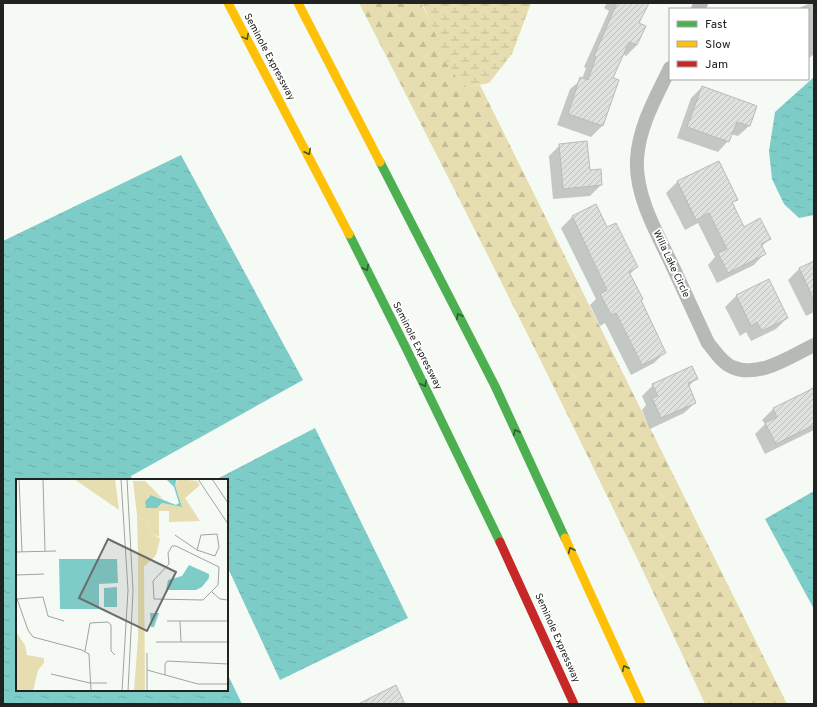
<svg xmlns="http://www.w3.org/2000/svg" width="817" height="707" viewBox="0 0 817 707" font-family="Overpass,sans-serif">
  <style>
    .forest { fill: url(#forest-firs) }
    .wetland { fill: url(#wetland-marsh) }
    .water { fill: url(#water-ripples) }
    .shadow { fill: #0003 }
    .building { fill: url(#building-hatch); stroke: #b8bcb9 }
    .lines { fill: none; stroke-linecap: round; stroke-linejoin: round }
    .street { stroke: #b7b9b6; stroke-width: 14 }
    .fast { stroke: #4caf50; stroke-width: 9 }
    .slow { stroke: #ffc107; stroke-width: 9 }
    .jam { stroke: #c62828; stroke-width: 9 }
    .oneway { stroke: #325b33 }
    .labels { text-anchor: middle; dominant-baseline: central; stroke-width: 4; stroke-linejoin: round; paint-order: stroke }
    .street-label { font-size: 10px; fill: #20231f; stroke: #fff }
    .inset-road { fill: none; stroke: #a0a49f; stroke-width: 1 }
    .view { fill: #6b6e6a; fill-opacity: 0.15; stroke: #6b6e6a; stroke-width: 2 }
    .inset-edge { fill: none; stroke: #20231f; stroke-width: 2 }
  </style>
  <defs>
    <pattern id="forest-firs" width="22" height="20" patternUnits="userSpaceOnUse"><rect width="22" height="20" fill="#e6ddb0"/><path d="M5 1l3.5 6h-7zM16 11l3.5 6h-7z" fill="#c5bd97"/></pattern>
    <pattern id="wetland-marsh" width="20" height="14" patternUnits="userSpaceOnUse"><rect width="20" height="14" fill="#e6ddb0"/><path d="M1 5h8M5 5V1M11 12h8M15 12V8" fill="none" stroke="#c5bd97"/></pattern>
    <pattern id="water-ripples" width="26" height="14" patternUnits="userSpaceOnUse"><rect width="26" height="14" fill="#7dccc8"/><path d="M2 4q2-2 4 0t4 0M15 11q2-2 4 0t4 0" fill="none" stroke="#6cafab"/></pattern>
    <pattern id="building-hatch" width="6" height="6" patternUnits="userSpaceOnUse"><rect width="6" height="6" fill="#dde2df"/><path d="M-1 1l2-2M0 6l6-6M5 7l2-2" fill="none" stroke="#bdc2bf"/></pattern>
  </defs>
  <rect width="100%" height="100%" fill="#f5faf5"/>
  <path class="forest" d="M 359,3 L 421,3 L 463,88 L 480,85 L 787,704 L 705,704 C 597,467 478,235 359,3 Z"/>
  <path class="wetland" d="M 422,3 L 531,3 L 512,54 L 489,83 L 463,88 L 449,66 Z"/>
  <g class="water">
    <path d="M 814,77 L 814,215 L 799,218 L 784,204 L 772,179 L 769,151 L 775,112 Z"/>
    <path d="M 181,155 L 303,380 L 131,476 L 132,480 L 17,480 L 17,690 L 227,690 L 227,673 L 242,704 L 3,704 L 3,241 Z"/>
    <path d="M 315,428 L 408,618 L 280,680 L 227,566 L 227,480 L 215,480 Z"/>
    <path d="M 814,491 L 814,609 L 765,519 Z"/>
  </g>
  <g class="shadow">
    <path d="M 607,3 L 648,3 L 638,24 L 637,45 L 626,56 L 623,54 L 612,79 L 617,81 L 602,126 L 591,137 L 557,125 L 570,89 L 582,79 L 586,68 L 584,67 L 609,11 L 604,8 Z"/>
    <path d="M 810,3 L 814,3 L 814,54 L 808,59 L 808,9 L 797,9 Z"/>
    <path d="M 702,87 L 749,126 L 738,136 L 731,134 L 728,141 L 718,152 L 677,138 L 691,98 Z"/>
    <path d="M 560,145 L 601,185 L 590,196 L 553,199 L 549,156 Z"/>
    <path d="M 718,162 L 736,199 L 732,204 L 744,228 L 770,239 L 761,247 L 764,254 L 754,265 L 717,283 L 708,265 L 715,257 L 698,223 L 685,230 L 666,193 L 677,182 Z"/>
    <path d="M 596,206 L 607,228 L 637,267 L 630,274 L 642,299 L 640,301 L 665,352 L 654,363 L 631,375 L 605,323 L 600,326 L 590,305 L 596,299 L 561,228 L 572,217 Z"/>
    <path d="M 814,262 L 814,312 L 806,316 L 788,280 L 799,269 Z"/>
    <path d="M 769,280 L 787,318 L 776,329 L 751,341 L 746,332 L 740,336 L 725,307 L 736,296 Z"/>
    <path d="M 696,379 L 688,387 L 695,403 L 684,413 L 650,429 L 642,410 L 646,405 L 642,396 L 653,385 Z"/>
    <path d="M 814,386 L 814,430 L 765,454 L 755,434 L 765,424 L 762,420 L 773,409 L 804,394 Z"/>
  </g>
  <g class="building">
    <path d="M 617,3 L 649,3 L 639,23 L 646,26 L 637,45 L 629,42 L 613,78 L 619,80 L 603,126 L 568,114 L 580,77 L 588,80 L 596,57 L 594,56 Z"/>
    <path d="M 702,86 L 757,106 L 750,126 L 737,122 L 729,142 L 687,127 Z"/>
    <path d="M 587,141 L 590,170 L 601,169 L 602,185 L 563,189 L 559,144 Z"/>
    <path d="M 719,161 L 738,200 L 732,202 L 744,227 L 760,218 L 771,239 L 761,244 L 766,254 L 728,273 L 718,253 L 727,249 L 709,213 L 696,220 L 677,181 Z"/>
    <path d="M 596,204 L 607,227 L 616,223 L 638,267 L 629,272 L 643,299 L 641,300 L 666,353 L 642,365 L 616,313 L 611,315 L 600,294 L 607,290 L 572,216 Z"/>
    <path d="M 814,261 L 814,300 L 799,268 Z"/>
    <path d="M 769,279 L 788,318 L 762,331 L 757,322 L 751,326 L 736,295 Z"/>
    <path d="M 692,366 L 698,379 L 688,383 L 696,403 L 661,418 L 652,398 L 658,396 L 652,384 Z"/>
    <path d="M 814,388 L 814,425 L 776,444 L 765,423 L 777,417 L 773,408 Z"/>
    <path d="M 396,685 L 405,704 L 358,704 Z"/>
  </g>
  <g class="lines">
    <g class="street">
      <path d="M 698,9 L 701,3"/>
      <path d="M 670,68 C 656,97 639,126 637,159 C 635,196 657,233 672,265 C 684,291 696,317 708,343 C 715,351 722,363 732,367 C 759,379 791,356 814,345"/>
    </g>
    <g class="fast">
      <path d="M 380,162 L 495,386 L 565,538"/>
      <path d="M 349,234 L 407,350 L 500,542"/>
    </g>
    <g class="slow">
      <path d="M 228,3 L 349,234"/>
      <path d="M 298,3 L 380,162"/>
      <path d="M 565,538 L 641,704"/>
    </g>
    <path class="jam" d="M 500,542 L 574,704"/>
  </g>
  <defs><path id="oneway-chevron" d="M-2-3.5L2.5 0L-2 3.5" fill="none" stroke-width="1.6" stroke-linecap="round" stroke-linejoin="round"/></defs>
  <g class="oneway">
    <use href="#oneway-chevron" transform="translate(246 37) rotate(62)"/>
    <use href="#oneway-chevron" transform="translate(308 152) rotate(63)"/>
    <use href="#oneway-chevron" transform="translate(366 268) rotate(63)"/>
    <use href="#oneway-chevron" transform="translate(459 316) rotate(-117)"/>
    <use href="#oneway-chevron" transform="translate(424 384) rotate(63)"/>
    <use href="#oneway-chevron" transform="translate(516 432) rotate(-115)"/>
    <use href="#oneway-chevron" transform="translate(571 550) rotate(-115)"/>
    <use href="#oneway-chevron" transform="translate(625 668) rotate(-115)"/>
  </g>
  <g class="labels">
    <g class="street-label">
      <text transform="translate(269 57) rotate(62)">Seminole Expressway</text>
      <text transform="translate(671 264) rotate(65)">Willa Lake Circle</text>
      <text transform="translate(417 346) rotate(63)">Seminole Expressway</text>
      <text transform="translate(557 638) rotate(66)">Seminole Expressway</text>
    </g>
  </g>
  <g transform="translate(16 479)">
    <rect width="212" height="212" fill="#f5faf5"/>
    <path d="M 58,0 L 99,0 L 103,31 ZM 163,0 L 181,2 L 184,6 L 169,19 L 184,42 L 153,43 L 153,32 L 143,32 L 143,58 L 135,54 L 132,43 L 121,36 L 117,2 L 129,2 L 147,20 L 135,16 L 132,18 L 129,22 L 132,29 L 141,29 L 146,24 L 166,28 L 159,6 ZM 122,74 L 127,76 L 128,86 L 129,212 L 118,212 L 122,159 Z" fill="#e6ddb0"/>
    <path d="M 121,36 L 132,43 L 135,54 L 144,60 L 140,76 L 129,87 L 127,86 L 127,76 L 122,74 ZM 0,153 L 9,166 L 11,176 L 28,179 L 28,184 L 22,191 L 17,212 L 0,212 Z" fill="#e6ddb0"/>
    <path d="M 150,0 L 161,0 L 159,6 L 166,28 L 146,24 L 141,29 L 130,29 L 129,22 L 135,16 L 160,26 L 163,24 L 158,8 ZM 43,80 L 101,80 L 102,104 L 83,105 L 83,130 L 44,130 ZM 173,86 L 193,95 L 193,99 L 186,108 L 180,111 L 150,111 L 152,101 L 166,97 ZM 101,108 L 101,128 L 88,128 L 88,109 ZM 134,134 L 143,134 L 138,148 L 135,148 Z" fill="#7dccc8"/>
    <path class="inset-road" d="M 3,0 L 6,73M 27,0 L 29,72M 105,0 L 112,111 L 106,212M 111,0 L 117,112 L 112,212M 182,0 L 212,45M 196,0 L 212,24M 201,55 L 203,68 L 199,77 L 181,71 L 185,56 ZM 159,56 L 181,71M 156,67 L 160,67 L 203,88 L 202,106 L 187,121 L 138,120 L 137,102 L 153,85 L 152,74 ZM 0,73 L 40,72M 0,96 L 28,95M 196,113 L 204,120 L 212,121M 0,117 L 12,151 L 17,158 L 66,171 L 73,175 L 75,212M 1,120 L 27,118 L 32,137 L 48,142M 151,142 L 212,142M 164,142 L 165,163M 140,163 L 212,163M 69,172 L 74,144 L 92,143 L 95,146 L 95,172 L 99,176M 131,174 L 131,212M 131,191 L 182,205 L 212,205M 35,195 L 74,204 L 91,204M 149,196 L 149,185 L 151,182 L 212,185"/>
    <path class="view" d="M 92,60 L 160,93 L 131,152 L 63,119 Z"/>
    <rect width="212" height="212" class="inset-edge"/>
  </g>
  <rect width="817" height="707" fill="none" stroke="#20231f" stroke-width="8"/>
  <rect x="669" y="8" width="140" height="72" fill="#ffffff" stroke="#a6a7a5"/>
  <rect x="677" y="21" width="20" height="6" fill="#4caf50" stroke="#a6a7a5"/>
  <text x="705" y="28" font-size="12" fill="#20231f">Fast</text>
  <rect x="677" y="41" width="20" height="6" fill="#ffc107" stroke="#a6a7a5"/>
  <text x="705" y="48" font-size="12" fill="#20231f">Slow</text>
  <rect x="677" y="61" width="20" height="6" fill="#c62828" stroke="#a6a7a5"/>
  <text x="705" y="68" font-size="12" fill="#20231f">Jam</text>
</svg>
